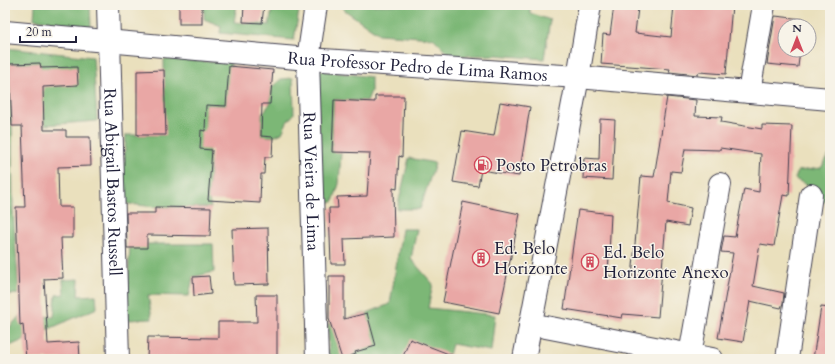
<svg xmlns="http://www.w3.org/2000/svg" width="835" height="364" viewBox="0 0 835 364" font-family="Cardo,serif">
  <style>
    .forest { fill: #7cb776; stroke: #4f6c58 }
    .building { fill: #e9a7a5 }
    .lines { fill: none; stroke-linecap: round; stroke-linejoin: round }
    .minor-casing { stroke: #403e4e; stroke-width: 24 }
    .major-casing { stroke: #403e4e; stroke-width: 24 }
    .minor { stroke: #fff; stroke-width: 22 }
    .major { stroke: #fff; stroke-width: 22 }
    .labels { text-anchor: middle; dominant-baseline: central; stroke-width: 3; stroke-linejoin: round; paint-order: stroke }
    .street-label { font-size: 17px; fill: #22223b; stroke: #f7f3e8 }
    .poi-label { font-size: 17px; fill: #22223b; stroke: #f7f3e8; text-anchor: start }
  </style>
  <rect width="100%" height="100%" fill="#f7f3e8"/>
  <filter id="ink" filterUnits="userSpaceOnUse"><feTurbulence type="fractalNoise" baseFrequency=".025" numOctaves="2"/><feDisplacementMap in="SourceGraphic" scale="8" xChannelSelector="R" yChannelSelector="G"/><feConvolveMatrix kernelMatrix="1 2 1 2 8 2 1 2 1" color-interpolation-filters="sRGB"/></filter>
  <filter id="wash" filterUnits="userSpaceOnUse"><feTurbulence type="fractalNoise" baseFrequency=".012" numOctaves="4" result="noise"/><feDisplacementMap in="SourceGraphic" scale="16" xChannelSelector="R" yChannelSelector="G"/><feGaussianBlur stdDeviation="0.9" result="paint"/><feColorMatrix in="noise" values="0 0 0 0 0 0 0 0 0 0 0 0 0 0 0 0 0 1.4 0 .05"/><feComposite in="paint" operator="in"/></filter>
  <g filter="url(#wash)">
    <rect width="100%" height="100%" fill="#eae0bd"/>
    <g class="forest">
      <path d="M 35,5 L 90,5 L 91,27 L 34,19 Z"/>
      <path d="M 204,5 L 237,5 L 234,22 L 269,25 L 273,5 L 300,5 L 294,40 L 220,33 L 221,26 L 204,19 Z"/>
      <path d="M 343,5 L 530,5 L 530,13 L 550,20 L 544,59 L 497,55 L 451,56 L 433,38 L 379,34 L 343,9 Z"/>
      <path d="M 5,48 L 93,57 L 97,121 L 44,125 L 40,63 L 9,64 L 12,126 L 13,211 L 19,294 L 5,295 Z"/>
      <path d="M 164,59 L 231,63 L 226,105 L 206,105 C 205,129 210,151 210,174 C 210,186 207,196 211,208 L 155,207 L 121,203 L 126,135 L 165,135 Z"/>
      <path d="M 317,70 L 371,77 L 371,91 L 367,101 L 334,100 L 332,151 L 341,152 L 339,184 L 333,202 L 321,204 Z"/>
      <path d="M 293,78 L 294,114 L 287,122 L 282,133 L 273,137 L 261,136 L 262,114 L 270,104 L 271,88 L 281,79 Z"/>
      <path d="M 829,155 L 830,155 L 830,202 L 820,201 L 807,185 L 795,179 L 798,171 L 821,168 Z"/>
      <path d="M 409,158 L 435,163 L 420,209 L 397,209 Z"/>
      <path d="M 402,229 L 417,229 L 411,259 L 433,284 L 428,308 L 495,315 L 491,351 L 452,344 L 448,359 L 329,359 L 328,323 L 367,313 L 390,304 Z"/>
      <path d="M 130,244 L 213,244 L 214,272 L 193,277 L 189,296 L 148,295 L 152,319 L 126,320 Z"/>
      <path d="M 79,279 L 78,296 L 96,295 L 97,308 L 5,348 L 5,328 L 10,327 L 21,314 L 54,317 L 56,295 L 64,294 L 63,280 Z"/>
    </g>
    <g id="blocks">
      <g class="building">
        <rect x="179" y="5" width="23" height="19"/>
        <path d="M 244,5 L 264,5 L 262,23 L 243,22 Z"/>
        <path d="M 614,5 L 638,8 L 635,33 L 671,37 L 674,5 L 732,5 L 726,74 L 699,72 L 698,75 L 669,72 L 670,69 L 601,64 L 603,34 L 610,35 Z"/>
        <path d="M 775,16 L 803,19 L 803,26 L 785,26 L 785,50 L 800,50 L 798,67 L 767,64 Z"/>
        <path d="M 40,63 L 41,68 L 77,67 L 78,85 L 43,87 L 44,130 L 66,130 L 66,137 L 90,137 L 91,166 L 58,167 L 59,207 L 73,207 L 73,238 L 61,238 L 63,278 L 44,279 L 48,344 L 79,342 L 80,359 L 26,359 L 23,324 L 20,325 L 16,207 L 25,207 L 22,126 L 12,126 L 9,64 Z"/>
        <path d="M 229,66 L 273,70 L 270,104 L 262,104 L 261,136 L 273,137 L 272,157 L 265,157 L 264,174 L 261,174 L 260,203 L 208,200 L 212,150 L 200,149 L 201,130 L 205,131 L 206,105 L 226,106 Z"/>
        <path d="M 164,70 L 166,135 L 137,135 L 137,71 Z"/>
        <path d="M 375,96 L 404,96 L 402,157 L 399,156 L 397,189 L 393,188 L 394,237 L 344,239 L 345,264 L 331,264 L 329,208 L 338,208 L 337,197 L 367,196 L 370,153 L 332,152 L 334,100 L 375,102 Z"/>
        <path d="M 667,97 L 696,100 L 695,116 L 722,117 L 721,122 L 762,129 L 762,125 L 792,126 L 789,196 L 783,195 L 774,246 L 760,244 L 753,286 L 784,293 L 783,303 L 781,308 L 750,301 L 743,342 L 718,338 L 733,253 L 721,252 L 724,236 L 735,237 L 744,189 L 759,192 L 761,154 L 720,148 L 720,150 L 685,149 L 681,172 L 671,171 L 668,203 L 691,208 L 688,226 L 666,222 L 658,317 L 623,314 L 622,318 L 564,309 L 578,210 L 611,214 L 608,276 L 632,278 L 641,176 L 654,177 Z"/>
        <path d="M 500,102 L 530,107 L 519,176 L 481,170 L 478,186 L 453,182 L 462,131 L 494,136 Z"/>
        <path d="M 600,119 L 615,120 L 612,180 L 583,178 L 584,158 L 599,159 Z"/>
        <path d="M 463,202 L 520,214 L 499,313 L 443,302 Z"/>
        <path d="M 155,207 L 211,208 L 210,236 L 147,235 L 147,248 L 127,248 L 126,213 L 155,213 Z"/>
        <path d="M 268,228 L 269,284 L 234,285 L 232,229 Z"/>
        <path d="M 209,276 L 211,294 L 194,296 L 193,277 Z"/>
        <path d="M 329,276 L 344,276 L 344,319 L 367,313 L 376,346 L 355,352 L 356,354 L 342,359 L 329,319 Z"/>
        <path d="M 256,295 L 277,295 L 277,359 L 147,359 L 148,337 L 218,338 L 218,322 L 257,322 Z"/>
        <path d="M 821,307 L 830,308 L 830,359 L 813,359 Z"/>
        <path d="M 410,339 L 459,358 L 458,359 L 402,359 Z"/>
      </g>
    </g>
  </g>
  <g filter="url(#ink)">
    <use href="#blocks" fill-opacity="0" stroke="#403e4e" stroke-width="1"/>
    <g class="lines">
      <defs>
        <g id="minor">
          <path id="s1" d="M 108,5 L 118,359"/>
          <path id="s2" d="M 316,5 L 308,59 L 317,359"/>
          <path id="s3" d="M 5,32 L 308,59 L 578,77 L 830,99"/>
          <path d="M 749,92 L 764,5"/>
          <path d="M 530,324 L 712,359"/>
          <path d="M 690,355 L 720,184"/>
          <path d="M 787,359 L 811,195"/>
        </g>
        <path id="major" d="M 524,359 L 578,77 L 590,5"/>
      </defs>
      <use href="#minor" class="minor-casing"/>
      <use href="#major" class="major-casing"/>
      <use href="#minor" class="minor"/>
      <use href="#major" class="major"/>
    </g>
  </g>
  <defs>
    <symbol id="fuel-ring" viewBox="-11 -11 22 22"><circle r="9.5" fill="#f7f3e8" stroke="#d1495b" stroke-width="1.5"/><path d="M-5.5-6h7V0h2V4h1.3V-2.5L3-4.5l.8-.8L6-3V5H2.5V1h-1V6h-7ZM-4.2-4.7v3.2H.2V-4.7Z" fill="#d1495b"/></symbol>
    <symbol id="building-ring" viewBox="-11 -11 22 22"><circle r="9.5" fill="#f7f3e8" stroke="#d1495b" stroke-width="1.5"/><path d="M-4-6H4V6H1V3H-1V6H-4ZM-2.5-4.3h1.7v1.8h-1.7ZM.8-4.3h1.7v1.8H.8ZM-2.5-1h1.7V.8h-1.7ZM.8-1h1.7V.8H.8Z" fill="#d1495b"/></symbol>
  </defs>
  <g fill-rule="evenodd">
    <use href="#fuel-ring" x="473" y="155" width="20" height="20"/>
    <use href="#building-ring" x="471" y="248" width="20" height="20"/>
    <use href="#building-ring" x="580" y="252" width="20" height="20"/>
  </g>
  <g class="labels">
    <g class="street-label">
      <text stroke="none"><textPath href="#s3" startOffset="414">Rua Professor Pedro de Lima Ramos</textPath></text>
      <text stroke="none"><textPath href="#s1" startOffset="177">Rua Abigail Bastos Russell</textPath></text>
      <text stroke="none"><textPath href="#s2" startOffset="177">Rua Vieira de Lima</textPath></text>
    </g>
    <g class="poi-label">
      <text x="496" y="165">Posto Petrobras</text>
      <text x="494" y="248">Ed. Belo<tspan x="494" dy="20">Horizonte</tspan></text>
      <text x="603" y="252">Ed. Belo<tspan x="603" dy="20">Horizonte Anexo</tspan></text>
    </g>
  </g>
  <rect width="835" height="364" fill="none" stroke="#f7f3e8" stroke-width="20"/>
  <g transform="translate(797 38)"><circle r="19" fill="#f7f3e8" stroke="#a29fa3"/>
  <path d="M0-3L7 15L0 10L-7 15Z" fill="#d1495b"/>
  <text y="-6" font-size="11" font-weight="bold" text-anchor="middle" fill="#22223b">N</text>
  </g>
  <path d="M20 36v6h56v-6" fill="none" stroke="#22223b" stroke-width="2"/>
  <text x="26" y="36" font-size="12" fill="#22223b" stroke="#f7f3e8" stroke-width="3" paint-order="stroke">20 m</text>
</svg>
